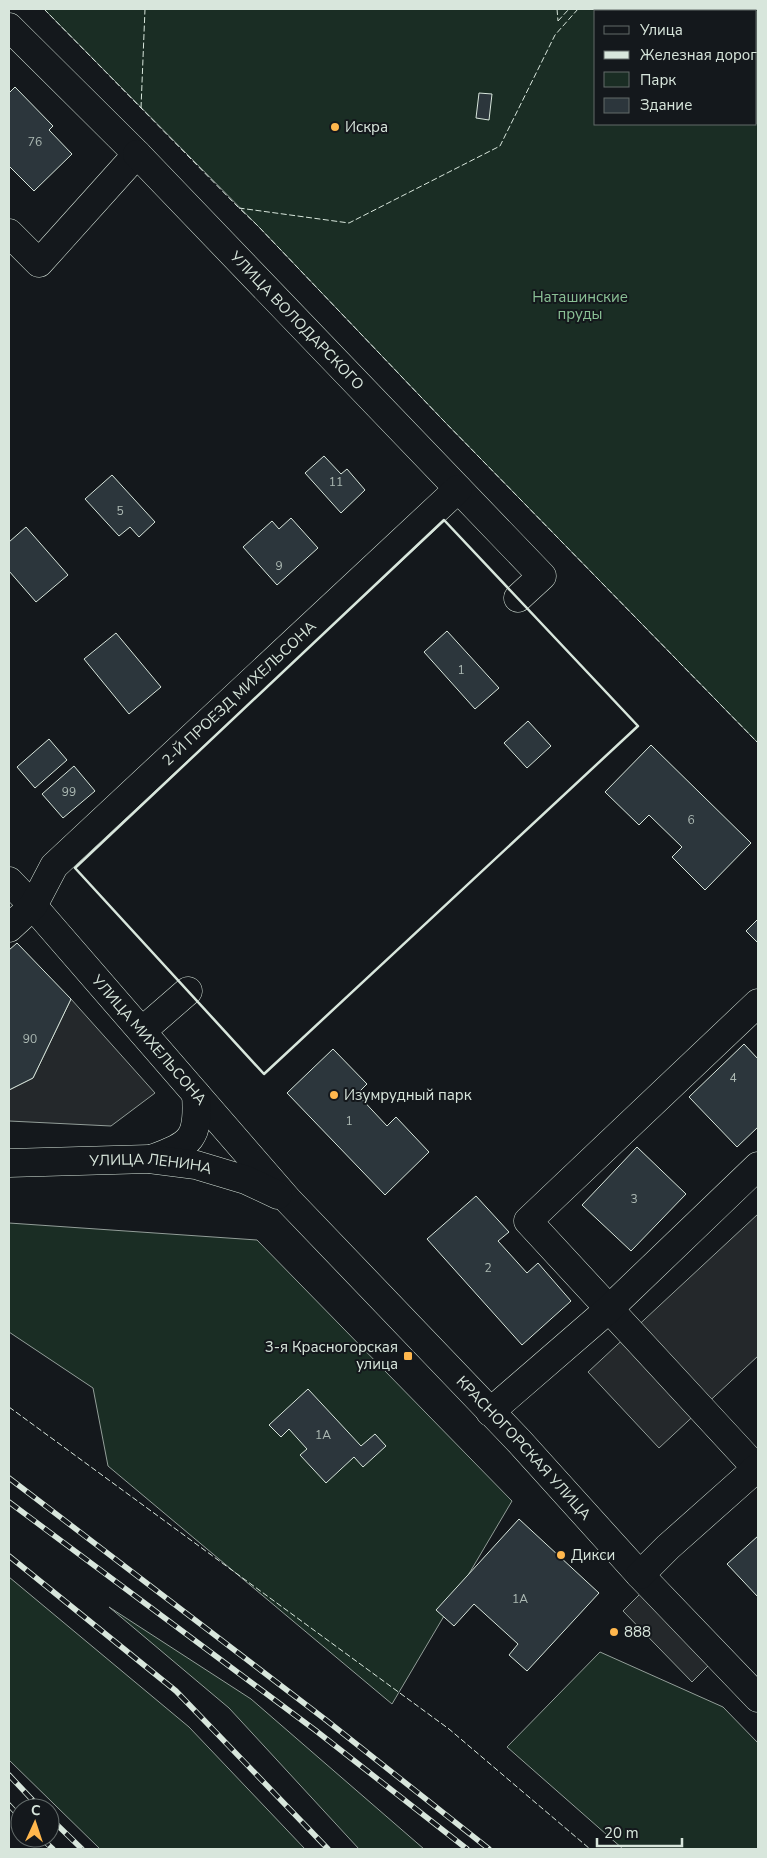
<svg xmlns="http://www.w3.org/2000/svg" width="767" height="1858" viewBox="0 0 767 1858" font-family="'Nunito Sans',sans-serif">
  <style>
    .green { fill: #1a2d24; stroke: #939e99; fill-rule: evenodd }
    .parking { fill: #24282b; stroke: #939e99 }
    .building { fill: #2c363c; stroke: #d8e6dc }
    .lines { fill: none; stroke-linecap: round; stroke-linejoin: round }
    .minor-casing { stroke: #d8e6dc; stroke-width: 29 }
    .minor { stroke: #14181c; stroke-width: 28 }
    .rail-casing { stroke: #d8e6dc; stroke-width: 5.5 }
    .rail { stroke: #14181c; stroke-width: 4; stroke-dasharray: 11; stroke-linecap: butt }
    .fence { stroke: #d8e6dc; stroke-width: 1; stroke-dasharray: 6 2.5; stroke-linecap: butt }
    .wall { stroke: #d8e6dc; stroke-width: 2.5 }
    .poi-dot { fill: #ffb74d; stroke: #14181c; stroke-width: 2 }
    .labels { text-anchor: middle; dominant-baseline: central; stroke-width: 4; stroke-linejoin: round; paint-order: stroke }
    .number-label { font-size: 12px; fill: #adbab4 }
    .poi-label { font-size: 15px; fill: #d8e6dc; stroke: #14181c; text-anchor: start }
    .park-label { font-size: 15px; fill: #8ac095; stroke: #14181c }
    .street-label { font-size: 15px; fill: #d8e6dc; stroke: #14181c }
  </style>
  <rect width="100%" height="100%" fill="#14181c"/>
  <g class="green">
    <path d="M 44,9 L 758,9 L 758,743 L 441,418 L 258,226 ZM 596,11 L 756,11 L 756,124 L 596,124 Z"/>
    <path d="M 9,1223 L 257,1240 L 512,1501 L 392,1704 L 108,1466 L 93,1388 L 9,1332 Z"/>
    <path d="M 9,1577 L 189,1727 L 305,1849 L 100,1849 L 9,1760 Z"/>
    <path d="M 109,1607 L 251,1699 L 424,1849 L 359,1849 L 229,1708 Z"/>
    <path d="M 600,1652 L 723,1707 L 758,1743 L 758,1849 L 623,1849 L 507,1747 Z"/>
  </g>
  <g class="parking">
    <path d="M 71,999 L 155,1093 L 111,1126 L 9,1121 L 9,1090 L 33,1078 Z"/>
    <path d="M 758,1214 L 758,1356 L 659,1448 L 588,1372 Z"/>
    <path d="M 644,1590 L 713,1661 L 692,1682 L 623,1611 Z"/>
  </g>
  <g class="building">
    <path d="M 15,87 L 53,126 L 49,130 L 72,154 L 34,191 L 9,166 L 9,90 L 10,92 Z"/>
    <path d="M 479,93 L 492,94 L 489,120 L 476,118 Z"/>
    <path d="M 324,456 L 341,474 L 347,469 L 365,490 L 341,513 L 305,473 Z"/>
    <path d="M 112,475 L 155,522 L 139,537 L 130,527 L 119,536 L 85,499 Z"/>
    <path d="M 291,518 L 318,548 L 277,585 L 243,547 L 272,521 L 279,529 Z"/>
    <path d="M 26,527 L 68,575 L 36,602 L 9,571 L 9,542 Z"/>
    <path d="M 447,631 L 499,688 L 475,709 L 424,652 Z"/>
    <path d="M 116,633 L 161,687 L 129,714 L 84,659 Z"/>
    <path d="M 528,721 L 551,746 L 527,768 L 504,743 Z"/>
    <path d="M 49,739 L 67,760 L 35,788 L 17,767 Z"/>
    <path d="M 651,745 L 751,843 L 705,890 L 672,857 L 682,847 L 649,815 L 639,825 L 605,792 Z"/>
    <path d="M 74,766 L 95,791 L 63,818 L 42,794 Z"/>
    <path d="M 758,919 L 758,943 L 746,931 Z"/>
    <path d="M 17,943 L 71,999 L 33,1078 L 9,1090 L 9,950 Z"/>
    <path d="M 744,1044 L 758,1059 L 758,1127 L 737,1147 L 689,1097 Z"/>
    <path d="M 333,1049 L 367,1084 L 357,1094 L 387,1126 L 396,1117 L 429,1152 L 385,1195 L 287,1093 Z"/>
    <path d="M 637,1147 L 686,1194 L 631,1251 L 582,1205 Z"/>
    <path d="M 476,1196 L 509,1232 L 498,1241 L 527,1273 L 538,1263 L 571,1301 L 522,1345 L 427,1239 Z"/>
    <path d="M 308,1389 L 361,1446 L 375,1434 L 386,1446 L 363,1467 L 354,1457 L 326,1483 L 300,1455 L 307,1449 L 289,1429 L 281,1437 L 269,1425 Z"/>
    <path d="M 519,1519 L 599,1593 L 527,1671 L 509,1655 L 518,1644 L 474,1604 L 454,1626 L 436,1610 Z"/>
    <path d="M 758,1536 L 758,1597 L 727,1564 Z"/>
  </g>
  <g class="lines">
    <defs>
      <g id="minor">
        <path d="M 9,27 L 137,154 L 39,263 L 9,233"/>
        <path id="s1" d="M 137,154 L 542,576 L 518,598"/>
        <path id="s2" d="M 9,881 L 33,906 L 288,1200 L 518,1440 L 640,1575 L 758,1698"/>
        <path id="s3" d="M 9,928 L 33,906 L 54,866 L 458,489"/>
        <path d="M 758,1003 L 528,1221 L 758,1470"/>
        <path d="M 142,1031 L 188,991"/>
        <path d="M 151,1159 C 192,1144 199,1139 196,1094"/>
        <path id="s4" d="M 9,1163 L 149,1159 L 196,1165 L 246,1180 L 278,1195"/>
        <path d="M 490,1412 L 609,1309 L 758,1166"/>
        <path d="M 640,1575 L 668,1547 L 758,1467"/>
      </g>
    </defs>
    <use href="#minor" class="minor-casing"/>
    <use href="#minor" class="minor"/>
    <defs>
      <g id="rail">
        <path d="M 9,1478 L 326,1720 L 489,1849"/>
        <path d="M 9,1502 L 315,1730 L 467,1849"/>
        <path d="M 9,1556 L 176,1691 L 328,1849"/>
        <path d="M 9,1775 L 40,1808"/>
        <path d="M 9,1805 L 20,1817"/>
        <path d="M 50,1818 L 82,1849"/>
        <path d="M 41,1838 L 53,1849"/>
      </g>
    </defs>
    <use href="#rail" class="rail-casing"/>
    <use href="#rail" class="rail"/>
    <g class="fence">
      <path d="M 44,9 L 239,208"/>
      <path d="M 557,9 L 558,21"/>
      <path d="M 578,9 L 555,35 L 500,146 L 349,223 L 239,208 L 258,226 L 441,418 L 758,743"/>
      <path d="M 558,21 L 569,9"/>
      <path d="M 141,108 L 145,9"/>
      <path d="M 9,1407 L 449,1729 L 590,1849"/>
    </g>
    <path class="wall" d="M 444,520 L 638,726 L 264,1074 L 75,868 Z"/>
  </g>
  <g class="poi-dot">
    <circle cx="335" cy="127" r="5"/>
    <circle cx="334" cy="1095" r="5"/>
    <rect x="403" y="1351" width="10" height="10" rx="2.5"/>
    <circle cx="561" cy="1555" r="5"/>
    <circle cx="614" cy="1632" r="5"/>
  </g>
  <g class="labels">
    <g class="number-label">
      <text x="35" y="142">76</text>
      <text x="336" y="482">11</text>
      <text x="120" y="511">5</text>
      <text x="279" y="566">9</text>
      <text x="461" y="670">1</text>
      <text x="69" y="792">99</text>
      <text x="691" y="820">6</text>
      <text x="30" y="1039">90</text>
      <text x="733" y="1078">4</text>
      <text x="349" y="1121">1</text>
      <text x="634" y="1199">3</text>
      <text x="488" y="1268">2</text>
      <text x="323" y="1435">1А</text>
      <text x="520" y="1599">1А</text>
    </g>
    <g class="poi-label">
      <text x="345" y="127">Искра</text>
      <text x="344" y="1095">Изумрудный парк</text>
      <text x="398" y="1347" text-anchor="end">3-я Красногорская<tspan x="398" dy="17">улица</tspan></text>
      <text x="571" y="1555">Дикси</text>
      <text x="624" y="1632">888</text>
    </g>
    <g class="park-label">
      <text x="580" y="297">Наташинские<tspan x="580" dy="17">пруды</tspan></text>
    </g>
    <g class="street-label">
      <text stroke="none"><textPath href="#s1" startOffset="231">УЛИЦА ВОЛОДАРСКОГО</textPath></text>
      <text stroke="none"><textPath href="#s3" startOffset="331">2-Й ПРОЕЗД МИХЕЛЬСОНА</textPath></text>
      <text stroke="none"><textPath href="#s2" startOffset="212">УЛИЦА МИХЕЛЬСОНА</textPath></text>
      <text stroke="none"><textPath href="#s4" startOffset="142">УЛИЦА ЛЕНИНА</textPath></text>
      <text stroke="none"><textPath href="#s2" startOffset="766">КРАСНОГОРСКАЯ УЛИЦА</textPath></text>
    </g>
  </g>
  <rect width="767" height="1858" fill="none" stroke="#d8e6dc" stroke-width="20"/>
  <rect x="594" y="10" width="162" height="115" fill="#14181c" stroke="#626a69"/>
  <rect x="604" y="26" width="25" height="8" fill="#14181c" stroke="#626a69"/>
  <text x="640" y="35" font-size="15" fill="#d8e6dc">Улица</text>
  <rect x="604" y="51" width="25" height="8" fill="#d8e6dc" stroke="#626a69"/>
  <text x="640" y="60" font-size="15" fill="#d8e6dc">Железная дорога</text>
  <rect x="604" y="72" width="25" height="15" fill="#1a2d24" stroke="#626a69"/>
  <text x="640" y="85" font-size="15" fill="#d8e6dc">Парк</text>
  <rect x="604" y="98" width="25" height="15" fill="#2c363c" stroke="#626a69"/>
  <text x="640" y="110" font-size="15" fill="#d8e6dc">Здание</text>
  <g transform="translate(35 1823) rotate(3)"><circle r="24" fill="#14181c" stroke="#626a69"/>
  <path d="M0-4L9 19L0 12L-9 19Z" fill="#ffb74d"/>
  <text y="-8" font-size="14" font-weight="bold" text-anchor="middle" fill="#d8e6dc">С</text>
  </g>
  <path d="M597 1838v8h85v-8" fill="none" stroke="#d8e6dc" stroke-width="2.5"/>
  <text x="604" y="1838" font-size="15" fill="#d8e6dc" stroke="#14181c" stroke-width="4" paint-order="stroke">20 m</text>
</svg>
